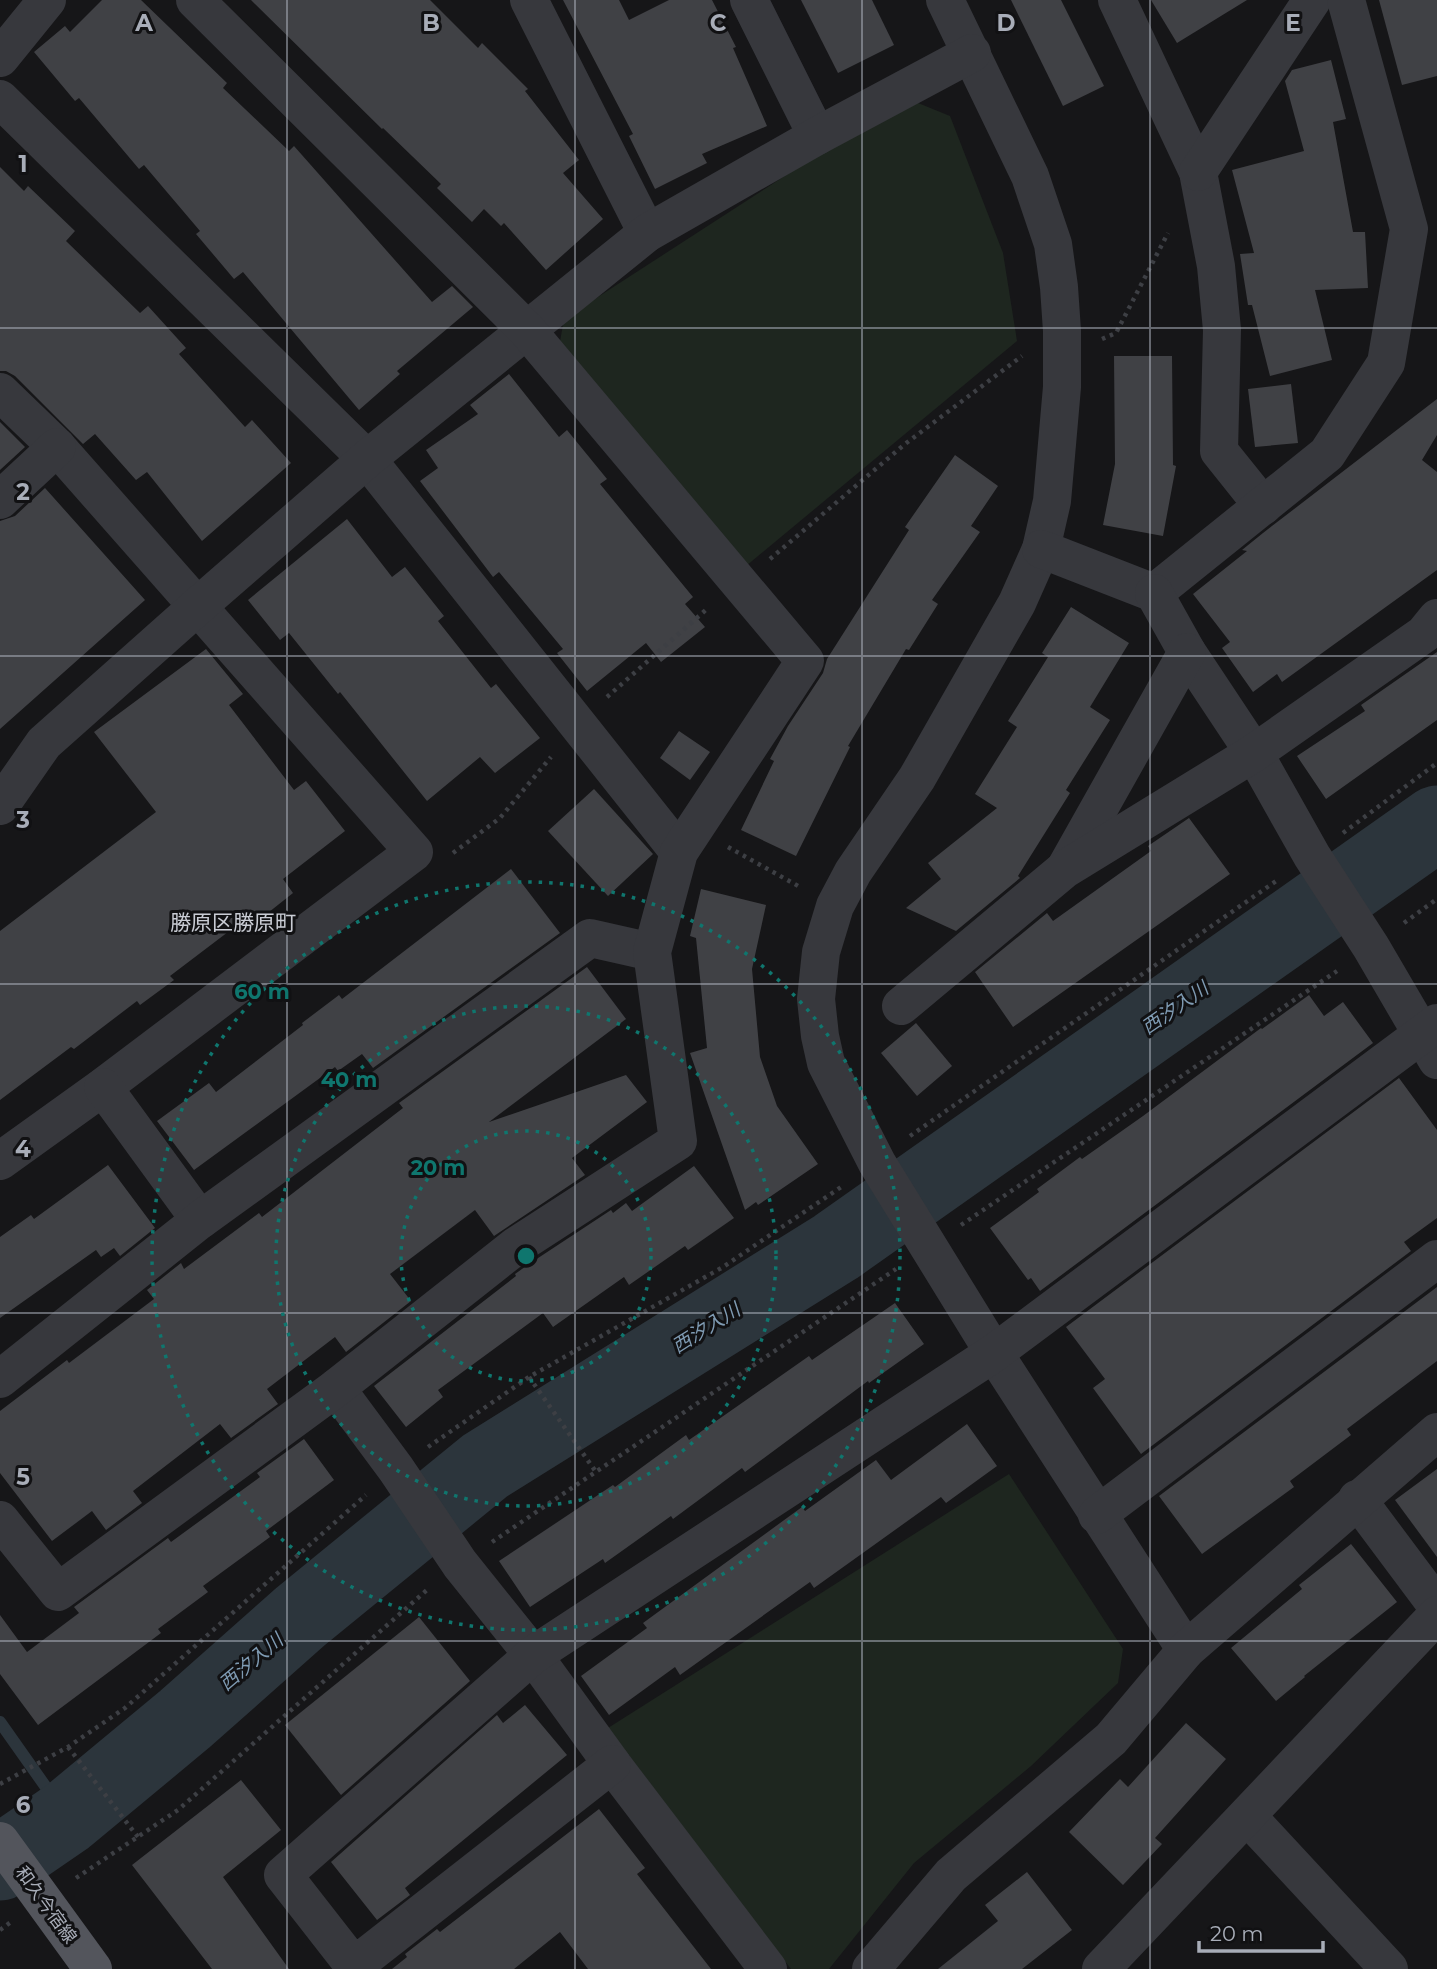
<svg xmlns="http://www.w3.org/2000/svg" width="1437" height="1969" viewBox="0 0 1437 1969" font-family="Montserrat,'Noto Sans JP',sans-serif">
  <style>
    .green { fill: #1e261f }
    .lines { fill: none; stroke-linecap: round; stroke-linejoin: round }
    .stream { stroke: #2c353c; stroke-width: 12 }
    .river { stroke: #2c353c; stroke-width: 75 }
    .building { fill: #404145 }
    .path { stroke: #3d3f44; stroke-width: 4.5; stroke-dasharray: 3.5 5; stroke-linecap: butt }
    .minor { stroke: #37383d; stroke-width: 38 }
    .major { stroke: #53555c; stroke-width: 38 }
    .grid { fill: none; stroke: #a8adb8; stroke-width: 2; stroke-opacity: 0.55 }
    .ring { fill: none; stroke: #0f766e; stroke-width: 3.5; stroke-dasharray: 3.5 7 }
    .labels { text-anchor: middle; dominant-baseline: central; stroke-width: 6; stroke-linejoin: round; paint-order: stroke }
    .street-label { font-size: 18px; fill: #a8adb8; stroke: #111113 }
    .water-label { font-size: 19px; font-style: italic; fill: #7f9bb3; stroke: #111113 }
    .quarter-label { font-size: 21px; fill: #c9ccd4; stroke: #111113 }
    .grid-label { font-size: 23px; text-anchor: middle; font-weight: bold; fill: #a8adb8; stroke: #111113; stroke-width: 6; stroke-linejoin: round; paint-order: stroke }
    .centre { fill: #0f766e; stroke: #111113; stroke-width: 3.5 }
    .ring-label { font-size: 21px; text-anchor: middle; font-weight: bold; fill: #0f766e; stroke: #111113; stroke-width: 6; stroke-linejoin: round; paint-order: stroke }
  </style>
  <rect width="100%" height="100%" fill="#161618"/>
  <g class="green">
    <path d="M 918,103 L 950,116 L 1003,253 L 1017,341 L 746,566 L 559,347 L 564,319 L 825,150 Z"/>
    <path d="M 1009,1474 L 1123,1649 L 1118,1683 L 1031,1766 L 914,1863 L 829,1969 L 791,1969 L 608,1728 Z"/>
  </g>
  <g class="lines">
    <path class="stream" d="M 0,1722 L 67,1817"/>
    <path class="river" d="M 0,1863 L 67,1817 L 185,1719 L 300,1617 L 485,1466 L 836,1247 L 1437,823"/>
  </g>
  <g class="building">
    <path d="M 102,0 L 141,0 L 227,83 L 223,88 L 289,151 L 294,146 L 432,302 L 452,286 L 473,307 L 397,371 L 400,374 L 359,410 L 243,272 L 234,279 L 196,234 L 200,231 L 144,165 L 139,169 L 79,98 L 75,101 L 34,52 L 65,26 L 70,32 Z"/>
    <path d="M 251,0 L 430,0 L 478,48 L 482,43 L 528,89 L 525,91 L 579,160 L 563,173 L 603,219 L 546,270 L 504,223 L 501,226 L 484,209 L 472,222 L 437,188 L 441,184 L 383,128 L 382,129 Z"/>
    <path d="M 563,0 L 619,0 L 629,20 L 669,0 L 712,0 L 736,47 L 733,48 L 767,126 L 702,154 L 707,163 L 655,189 L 629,136 L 633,134 Z"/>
    <path d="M 801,0 L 872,0 L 894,45 L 838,73 Z"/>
    <path d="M 1011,0 L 1061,0 L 1104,86 L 1063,106 Z"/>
    <path d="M 1151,0 L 1247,0 L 1177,43 Z"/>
    <path d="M 1379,0 L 1437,0 L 1437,76 L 1402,85 Z"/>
    <path d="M 1331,60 L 1346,119 L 1333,122 L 1353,232 L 1365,232 L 1368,288 L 1315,290 L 1332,360 L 1270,376 L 1252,305 L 1248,305 L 1240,254 L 1254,253 L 1232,170 L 1304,151 L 1285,81 L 1292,70 Z"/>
    <path d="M 0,167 L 24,191 L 28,186 L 75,231 L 66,241 L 140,313 L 148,306 L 186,348 L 179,354 L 245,427 L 252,420 L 291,463 L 202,541 L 147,472 L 136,480 L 95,434 L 83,444 L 15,376 L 6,371 L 0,371 Z"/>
    <path d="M 1114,356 L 1172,356 L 1173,465 L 1176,466 L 1163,536 L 1103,525 L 1115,464 Z"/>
    <path d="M 509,374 L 559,437 L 567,430 L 607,479 L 600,484 L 693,597 L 685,604 L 705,627 L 661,662 L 646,643 L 587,691 L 557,653 L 563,649 L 499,572 L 493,577 L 420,481 L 438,468 L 426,450 L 478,414 L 470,405 Z"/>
    <path d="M 1291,384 L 1298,443 L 1255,447 L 1248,389 Z"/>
    <path d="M 1437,399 L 1437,435 L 1422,460 L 1437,472 L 1437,570 L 1282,682 L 1277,674 L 1253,692 L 1222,648 L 1230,642 L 1193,594 L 1247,551 L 1242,550 L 1263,533 Z"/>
    <path d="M 0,422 L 25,447 L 0,470 Z"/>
    <path d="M 955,455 L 998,486 L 971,526 L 980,532 L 932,600 L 938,604 L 909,650 L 906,649 L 848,746 L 850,747 L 796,856 L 741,830 L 774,761 L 770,759 L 788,726 L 823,673 L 827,659 L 909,530 L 905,527 Z"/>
    <path d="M 45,488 L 145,600 L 0,729 L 0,521 L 15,516 Z"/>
    <path d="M 347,519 L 392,577 L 405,567 L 444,616 L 438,621 L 491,688 L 496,684 L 540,738 L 495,773 L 480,757 L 427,801 L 340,692 L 338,694 L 289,633 L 280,640 L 248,600 Z"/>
    <path d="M 1071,607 L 1129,643 L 1090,707 L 1110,720 L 1066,790 L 1070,793 L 1018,876 L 1020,878 L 956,931 L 906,908 L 941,879 L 928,863 L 997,808 L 975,794 L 1017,727 L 1008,721 L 1048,657 L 1042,653 Z"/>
    <path d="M 206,649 L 243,694 L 229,705 L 294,790 L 306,781 L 345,831 L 283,879 L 293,893 L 259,920 L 253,913 L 170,976 L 174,980 L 140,1005 L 137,1001 L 74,1049 L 71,1047 L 0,1100 L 0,931 L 156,812 L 94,732 Z"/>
    <path d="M 1437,652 L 1437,720 L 1326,799 L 1297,756 L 1365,711 L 1361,705 Z"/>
    <path d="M 679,731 L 710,752 L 690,780 L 660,758 Z"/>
    <path d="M 594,789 L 653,854 L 608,896 L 548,831 Z"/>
    <path d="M 1189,818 L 1230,874 L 1013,1027 L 975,972 L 1047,913 L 1053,921 L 1151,851 L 1148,846 Z"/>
    <path d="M 511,869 L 560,933 L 373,1068 L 362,1054 L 338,1071 L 335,1067 L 194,1170 L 157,1121 L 209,1083 L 216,1092 L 303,1025 L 302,1023 L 339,995 L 342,999 Z"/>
    <path d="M 701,889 L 766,905 L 752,969 L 760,1057 L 777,1106 L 818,1164 L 758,1205 L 756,1202 L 745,1210 L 690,1053 L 707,1048 L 696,938 L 690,936 Z"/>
    <path d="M 587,967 L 626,1019 L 489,1122 L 626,1075 L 647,1102 L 572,1158 L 585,1175 L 494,1236 L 475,1210 L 390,1274 L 411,1301 L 346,1352 L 335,1337 L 267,1389 L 278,1404 L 231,1438 L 220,1424 L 133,1491 L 142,1503 L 106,1530 L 92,1511 L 52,1541 L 0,1473 L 0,1411 L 67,1360 L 69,1363 L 154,1299 L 147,1290 L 181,1263 L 184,1269 L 259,1213 L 262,1217 L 403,1108 L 399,1103 Z"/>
    <path d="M 1309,995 L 1324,1016 L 1343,1002 L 1373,1043 L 1040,1291 L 1031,1278 L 1028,1280 L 990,1228 L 1039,1192 L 1037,1189 L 1080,1157 L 1082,1159 L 1143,1116 L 1261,1028 L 1262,1029 Z"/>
    <path d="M 916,1023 L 952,1066 L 917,1096 L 881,1053 Z"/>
    <path d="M 1399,1078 L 1437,1130 L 1437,1218 L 1404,1242 L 1411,1251 L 1141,1454 L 1093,1388 L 1105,1379 L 1066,1327 Z"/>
    <path d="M 108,1165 L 155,1228 L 120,1256 L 114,1248 L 101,1257 L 96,1250 L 0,1318 L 0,1237 L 31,1215 L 34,1219 Z"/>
    <path d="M 694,1166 L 734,1218 L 688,1250 L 685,1246 L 629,1285 L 624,1277 L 553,1327 L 543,1313 L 438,1390 L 443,1397 L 406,1427 L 374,1386 L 516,1276 L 515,1274 L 529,1264 L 611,1210 L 613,1213 L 626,1203 L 632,1211 Z"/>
    <path d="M 1437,1287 L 1437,1361 L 1347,1429 L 1351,1435 L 1290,1481 L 1294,1487 L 1202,1554 L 1159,1496 Z"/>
    <path d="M 895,1303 L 924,1344 L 869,1383 L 868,1381 L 745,1472 L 742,1468 L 673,1519 L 671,1516 L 605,1563 L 603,1559 L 530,1607 L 499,1561 L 613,1485 L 615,1487 L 686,1435 L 689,1440 L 809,1356 L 812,1360 Z"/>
    <path d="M 967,1424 L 997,1466 L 946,1503 L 941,1497 L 814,1588 L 810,1582 L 680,1675 L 675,1667 L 609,1715 L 581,1676 L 647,1628 L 643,1623 L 802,1507 L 805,1511 L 876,1460 L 891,1480 Z"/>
    <path d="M 304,1439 L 334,1480 L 266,1531 L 270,1537 L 203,1586 L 208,1592 L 158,1629 L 161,1633 L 38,1725 L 0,1674 L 0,1615 L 27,1652 L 79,1613 L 74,1607 L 168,1538 L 171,1542 L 260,1477 L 257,1473 Z"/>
    <path d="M 1437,1469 L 1437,1557 L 1395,1500 Z"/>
    <path d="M 1351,1544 L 1397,1602 L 1304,1676 L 1305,1677 L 1276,1701 L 1231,1648 L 1302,1589 L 1299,1585 Z"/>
    <path d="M 419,1617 L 470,1681 L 341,1795 L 285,1725 Z"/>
    <path d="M 525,1705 L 567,1755 L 405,1888 L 410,1895 L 377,1920 L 331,1862 L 497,1715 L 503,1723 Z"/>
    <path d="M 1186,1723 L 1226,1759 L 1155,1838 L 1162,1844 L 1123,1885 L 1069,1832 L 1120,1779 L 1128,1787 Z"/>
    <path d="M 241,1780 L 281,1830 L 223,1877 L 289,1969 L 212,1969 L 132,1865 Z"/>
    <path d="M 599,1809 L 645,1868 L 637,1874 L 711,1969 L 588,1969 L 560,1932 L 514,1969 L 392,1969 L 407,1957 L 405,1954 L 437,1929 L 440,1932 Z"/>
    <path d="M 1027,1872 L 1072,1930 L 1022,1969 L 938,1969 L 998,1921 L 985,1905 Z"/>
  </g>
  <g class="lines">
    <g class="path">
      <path d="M 1102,339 L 1116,333 L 1168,233"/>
      <path d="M 770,559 L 905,444 L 1022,356"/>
      <path d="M 607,697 L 708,608"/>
      <path d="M 1343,833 L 1437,763"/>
      <path d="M 728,847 L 800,887"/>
      <path d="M 453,853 L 500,818 L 551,757"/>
      <path d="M 1404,923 L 1437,899"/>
      <path d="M 910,1136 L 1279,879"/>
      <path d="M 961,1225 L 1337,971"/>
      <path d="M 529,1377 L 596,1472"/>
      <path d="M 428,1447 L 529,1377 L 723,1267 L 844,1185"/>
      <path d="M 492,1542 L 896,1269"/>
      <path d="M 68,1747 L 138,1837"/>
      <path d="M 0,1784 L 68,1747 L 125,1708 L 366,1495"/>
      <path d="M 76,1878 L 178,1810 L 428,1589"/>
      <path d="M 0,1930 L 11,1922"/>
    </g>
    <g class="minor">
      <path d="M 529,0 L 647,233"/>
      <path d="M 749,0 L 817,136"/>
      <path d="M 945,0 L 1030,176 L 1053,244 L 1059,287 L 1062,331 L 1062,387 L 1052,501 L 1041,549 L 1017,603 L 917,778 L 853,872 L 835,906 L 821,952 L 816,999 L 820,1036 L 826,1063 L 877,1163 L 994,1353 L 1186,1650"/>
      <path d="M 1117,0 L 1198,172 L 1216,266 L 1222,330 L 1219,451 L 1263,506"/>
      <path d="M 0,58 L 47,0"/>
      <path d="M 0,99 L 367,459 L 679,852"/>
      <path d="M 1198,172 L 1312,0"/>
      <path d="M 0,392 L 57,447 L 414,852 L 103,1087 L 0,1161"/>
      <path d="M 0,500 L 57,447"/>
      <path d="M 1041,549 L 1154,593 L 1327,454 L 1386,363 L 1409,229 L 1346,0"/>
      <path d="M 1154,593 L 1187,652 L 1254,753 L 1312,856 L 1371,947 L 1437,1060"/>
      <path d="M 0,806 L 44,743 L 198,606 L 367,459 L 647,233 L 817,136 L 972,53"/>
      <path d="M 1066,867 L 1187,652"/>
      <path d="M 901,1006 L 1065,869 L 1254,753 L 1424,634 L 1437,618"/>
      <path d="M 103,1087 L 200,1220"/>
      <path d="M 0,1379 L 200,1220 L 590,938 L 652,952"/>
      <path d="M 336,1388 L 396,1469 L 460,1564 L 533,1655 L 612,1764 L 768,1969"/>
      <path d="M 1357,1499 L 1437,1606"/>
      <path d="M 1097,1515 L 1437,1259"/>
      <path d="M 0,1520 L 58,1592 L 336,1388 L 516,1246 L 678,1141 L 652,952 L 679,852 L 805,661 L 526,329 L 195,0"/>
      <path d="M 612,1764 L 354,1966 L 283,1875 L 533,1655 L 994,1353 L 1437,1023"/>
      <path d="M 1247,1816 L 1389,1969"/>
      <path d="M 871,1969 L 951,1875 L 1111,1739 L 1186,1650 L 1437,1432"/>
      <path d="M 1101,1969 L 1437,1615"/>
    </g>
    <path class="major" d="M 0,1841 L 93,1969"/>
  </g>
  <path class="grid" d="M 287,0 L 287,1969M 575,0 L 575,1969M 862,0 L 862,1969M 1150,0 L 1150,1969M 0,328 L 1437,328M 0,656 L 1437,656M 0,984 L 1437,984M 0,1313 L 1437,1313M 0,1641 L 1437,1641"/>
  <g class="ring">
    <circle cx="526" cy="1256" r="125"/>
    <circle cx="526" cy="1256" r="250"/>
    <circle cx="526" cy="1256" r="374"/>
  </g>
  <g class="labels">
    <g class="street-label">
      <text transform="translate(46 1905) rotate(54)">和久今宿線</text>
    </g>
    <g class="water-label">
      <text transform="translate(1175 1008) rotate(-35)">西汐入川</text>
      <text transform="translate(706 1328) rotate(-32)">西汐入川</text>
      <text transform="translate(251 1662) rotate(-40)">西汐入川</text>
    </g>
    <g class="quarter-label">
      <text x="233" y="922">勝原区勝原町</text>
    </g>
  </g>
  <g class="grid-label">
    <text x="144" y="31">A</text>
    <text x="431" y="31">B</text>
    <text x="718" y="31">C</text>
    <text x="1006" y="31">D</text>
    <text x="1293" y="31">E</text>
    <text x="23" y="172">1</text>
    <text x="23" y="500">2</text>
    <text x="23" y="828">3</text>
    <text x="23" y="1157">4</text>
    <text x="23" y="1485">5</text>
    <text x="23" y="1813">6</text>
  </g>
  <circle cx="526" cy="1256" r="10" class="centre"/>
  <g class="ring-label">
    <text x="262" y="999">60 m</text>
    <text x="349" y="1087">40 m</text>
    <text x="438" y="1175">20 m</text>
  </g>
  <path d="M1199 1941v10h124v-10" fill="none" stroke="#a8adb8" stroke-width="3.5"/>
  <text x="1210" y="1941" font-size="21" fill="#a8adb8" stroke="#111113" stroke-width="5" paint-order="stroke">20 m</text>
</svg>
